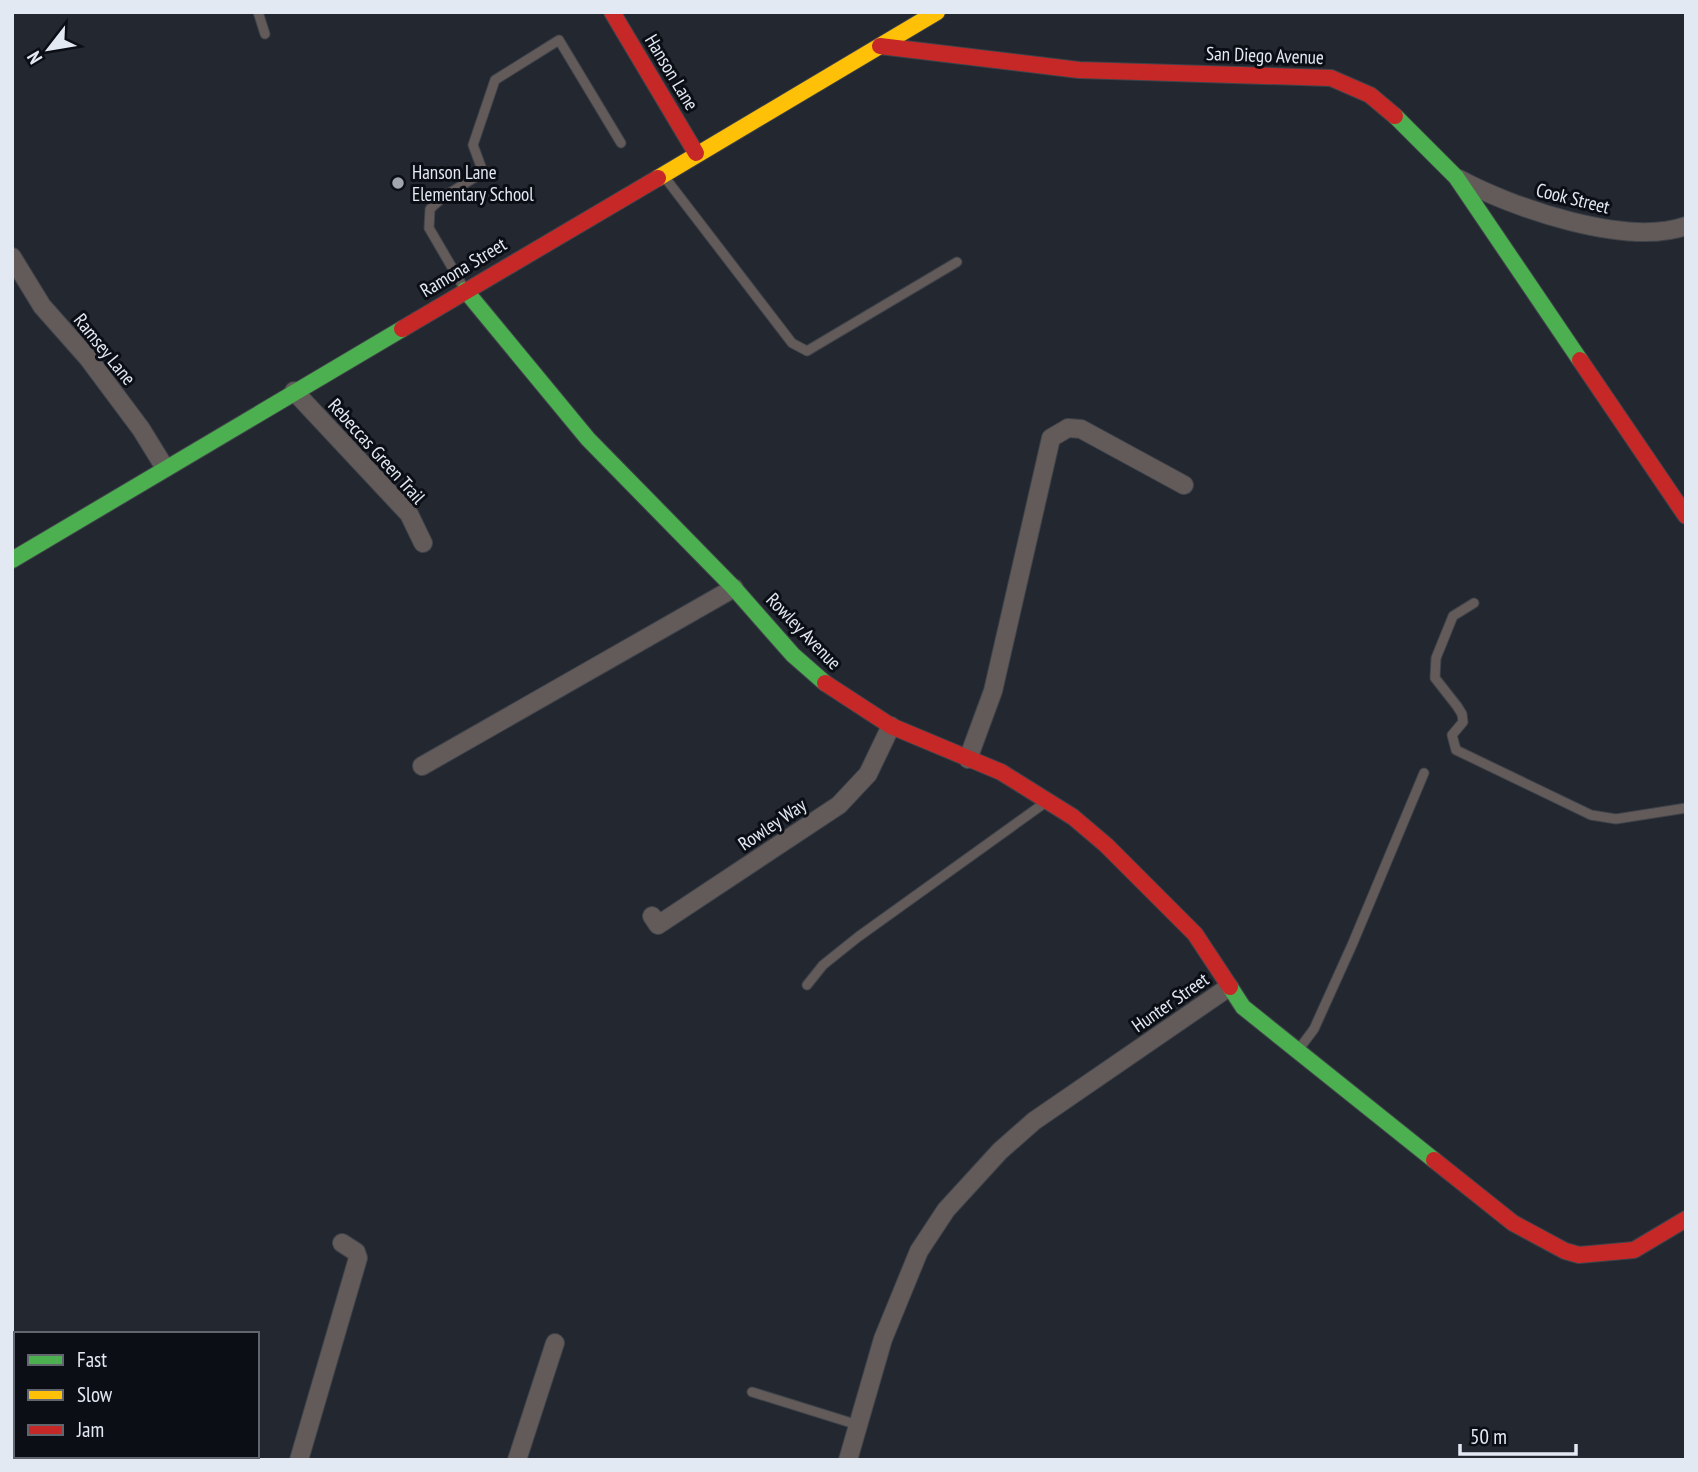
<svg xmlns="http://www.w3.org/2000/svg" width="1698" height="1472" viewBox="0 0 1698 1472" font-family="'PT Sans Narrow',sans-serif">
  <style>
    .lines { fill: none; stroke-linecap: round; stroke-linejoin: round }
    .lane-casing { stroke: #3f434a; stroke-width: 11 }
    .street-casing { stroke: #3f434a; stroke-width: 20 }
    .fast-casing { stroke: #3f434a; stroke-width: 18 }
    .slow-casing { stroke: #3f434a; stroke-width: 18 }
    .jam-casing { stroke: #3f434a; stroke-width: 18 }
    .lane { stroke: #635b5a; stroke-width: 9 }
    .street { stroke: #635b5a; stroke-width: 18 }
    .fast { stroke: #4caf50; stroke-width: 16 }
    .slow { stroke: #ffc107; stroke-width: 16 }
    .jam { stroke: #c62828; stroke-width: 16 }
    .poi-dot { fill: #a0a5ae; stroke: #0b0f15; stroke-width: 2.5 }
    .labels { text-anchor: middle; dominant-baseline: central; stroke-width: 6; stroke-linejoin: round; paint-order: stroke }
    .street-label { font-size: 19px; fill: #e3e9f3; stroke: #0b0f15 }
    .poi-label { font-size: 19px; fill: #e3e9f3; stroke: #0b0f15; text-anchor: start }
  </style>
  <rect width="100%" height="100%" fill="#23272f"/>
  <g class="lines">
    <defs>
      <g id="lane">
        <path d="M 258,12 L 265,34"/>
        <path d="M 663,175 L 792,343 L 807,351 L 957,262"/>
        <path d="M 464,288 L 429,228 L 430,209 L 442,198 L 483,172 L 473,145 L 495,80 L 559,40 L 621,143"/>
        <path d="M 1474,603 L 1453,616 L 1436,658 L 1435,678 L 1457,706 L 1462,714 L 1463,722 L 1452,735 L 1456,750 L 1591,815 L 1616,819 L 1686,808"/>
        <path d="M 807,985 L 823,965 L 858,937 L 1046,802"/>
        <path d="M 1299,1049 L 1314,1029 L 1352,945 L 1424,773"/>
        <path d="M 752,1392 L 858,1425"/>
      </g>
      <g id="street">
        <path d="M 1459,179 C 1513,208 1626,247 1686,226"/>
        <path d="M 12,257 L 42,306 L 88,358 L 141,429 L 165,468"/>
        <path d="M 294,391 L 409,514 L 423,543"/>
        <path d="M 968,759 L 993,691 L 1051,438 L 1068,428 L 1081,429 L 1184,485"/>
        <path d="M 422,766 L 734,588"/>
        <path d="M 652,916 L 658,925 L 839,805 L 868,774 L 891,726"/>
        <path d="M 299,1460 L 358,1258 L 356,1252 L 342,1243"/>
        <path d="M 517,1460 L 555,1343"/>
        <path d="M 848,1460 L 883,1339 L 919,1251 L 946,1210 L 1000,1151 L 1034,1121 L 1229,987"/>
      </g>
      <g id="fast">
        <path d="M 1395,116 L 1456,177 L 1580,360"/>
        <path d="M 465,290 L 588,439 L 734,588 L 793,655 L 825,683"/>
        <path d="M 12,560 L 402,329"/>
        <path d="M 1230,987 L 1243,1007 L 1434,1160"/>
      </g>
      <path id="slow" d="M 658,178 L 937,12"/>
      <g id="jam">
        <path d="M 612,12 L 696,153"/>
        <path d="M 880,46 L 1079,70 L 1331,78 L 1370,95 L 1395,116"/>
        <path d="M 402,329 L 658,178"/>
        <path d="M 1580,360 L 1686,516"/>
        <path d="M 825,683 L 891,726 L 1001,772 L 1073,817 L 1106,845 L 1195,934 L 1230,987"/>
        <path d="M 1434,1160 L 1513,1223 L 1565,1251 L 1579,1255 L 1634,1250 L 1686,1219"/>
      </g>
    </defs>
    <use href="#lane" class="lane-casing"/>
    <use href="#street" class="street-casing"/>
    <use href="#fast" class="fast-casing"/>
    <use href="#slow" class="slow-casing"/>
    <use href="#jam" class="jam-casing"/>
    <use href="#lane" class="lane"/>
    <use href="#street" class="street"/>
    <use href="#fast" class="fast"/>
    <use href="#slow" class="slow"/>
    <use href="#jam" class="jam"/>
  </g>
  <circle class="poi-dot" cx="398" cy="183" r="7"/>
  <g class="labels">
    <g class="street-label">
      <text transform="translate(1265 55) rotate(2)">San Diego Avenue</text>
      <text transform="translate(672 72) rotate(59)">Hanson Lane</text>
      <text transform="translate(1573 198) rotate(14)">Cook Street</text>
      <text transform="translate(463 267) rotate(-31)">Ramona Street</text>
      <text transform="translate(105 349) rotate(51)">Ramsey Lane</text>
      <text transform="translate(377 451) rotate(48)">Rebeccas Green Trail</text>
      <text transform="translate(804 631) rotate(46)">Rowley Avenue</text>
      <text transform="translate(772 824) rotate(-34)">Rowley Way</text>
      <text transform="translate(1170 1002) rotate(-35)">Hunter Street</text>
    </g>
    <g class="poi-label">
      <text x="412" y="172">Hanson Lane<tspan x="412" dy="22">Elementary School</tspan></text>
    </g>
  </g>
  <rect width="1698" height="1472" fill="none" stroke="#e3e9f3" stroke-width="28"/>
  <rect x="14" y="1332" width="245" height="126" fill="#0b0f15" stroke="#61666e" stroke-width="2"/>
  <rect x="28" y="1355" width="35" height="10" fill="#4caf50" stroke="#61666e" stroke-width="2"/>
  <text x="77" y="1367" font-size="21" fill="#e3e9f3">Fast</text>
  <rect x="28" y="1390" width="35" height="10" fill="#ffc107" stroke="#61666e" stroke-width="2"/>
  <text x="77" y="1402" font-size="21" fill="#e3e9f3">Slow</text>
  <rect x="28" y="1425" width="35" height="10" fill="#c62828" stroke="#61666e" stroke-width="2"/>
  <text x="77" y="1437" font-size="21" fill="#e3e9f3">Jam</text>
  <g transform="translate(49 49) rotate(239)" stroke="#0b0f15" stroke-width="5" paint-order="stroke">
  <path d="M0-5L12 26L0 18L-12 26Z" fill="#e3e9f3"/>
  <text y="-10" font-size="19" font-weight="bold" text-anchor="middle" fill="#e3e9f3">N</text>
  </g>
  <path d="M1460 1444v10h116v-10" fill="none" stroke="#e3e9f3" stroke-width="3.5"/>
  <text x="1470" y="1444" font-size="21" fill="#e3e9f3" stroke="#0b0f15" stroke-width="5" paint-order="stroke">50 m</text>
</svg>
